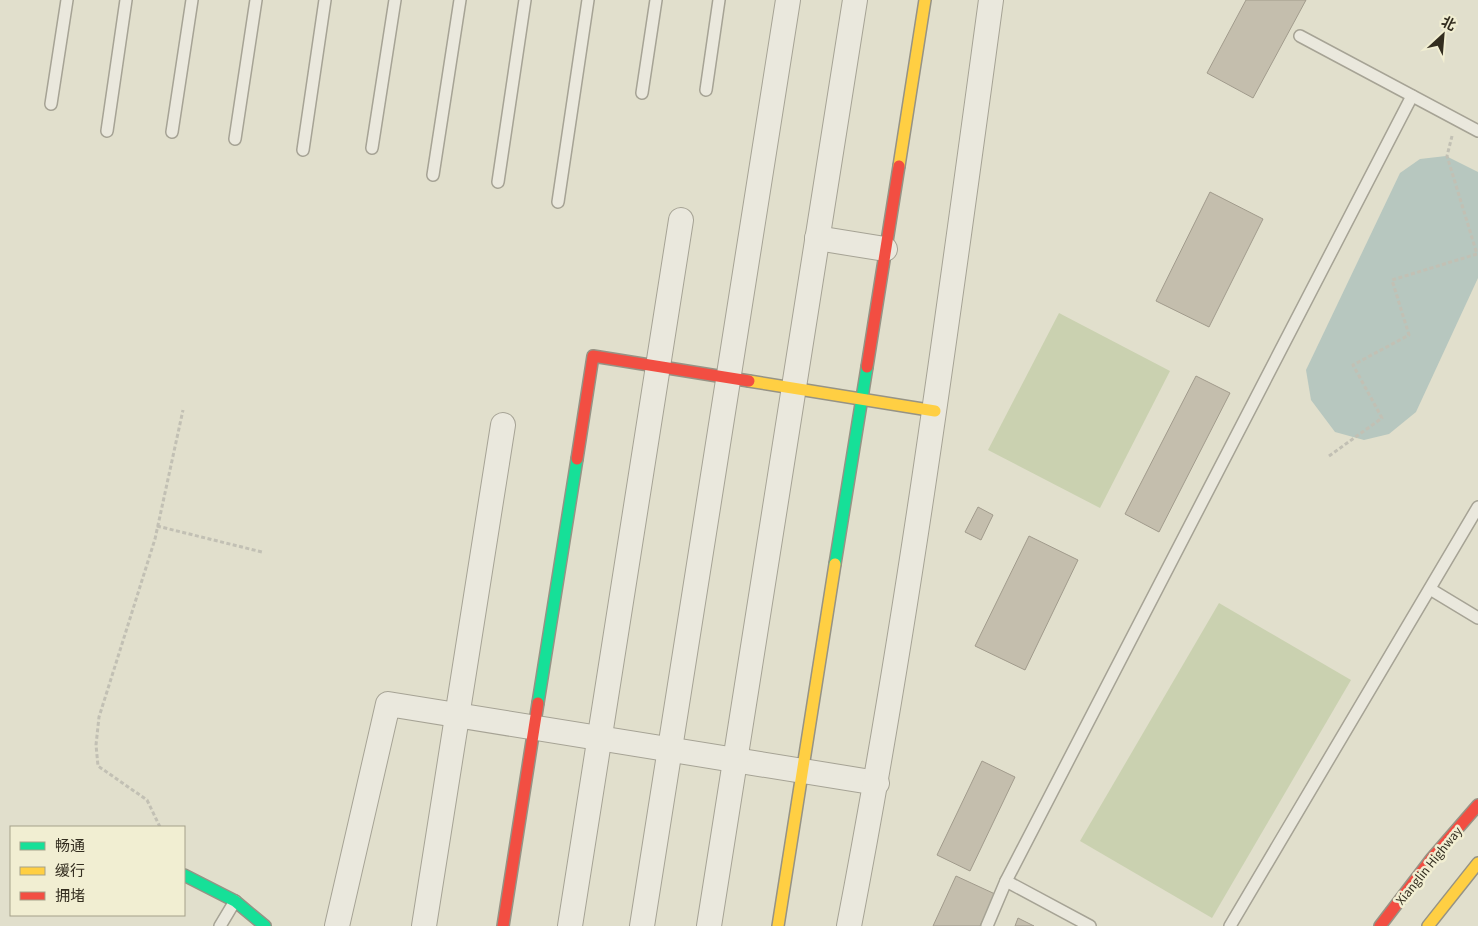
<svg xmlns="http://www.w3.org/2000/svg" width="1478" height="926" viewBox="0 0 1478 926" font-family="Georgia,'Noto Sans SC',serif">
  <style>
    .grass { fill: #cad1b0 }
    .water { fill: #b7c7bf }
    .building { fill: #c4bead; stroke: #a19b8c }
    .lines { fill: none; stroke-linecap: round; stroke-linejoin: round }
    .lane-casing { stroke: #a6a395; stroke-width: 14 }
    .street-casing { stroke: #a6a395; stroke-width: 26 }
    .fast-casing { stroke: #969385; stroke-width: 14 }
    .slow-casing { stroke: #969385; stroke-width: 14 }
    .jam-casing { stroke: #969385; stroke-width: 14 }
    .path { stroke: #c2c0b4; stroke-width: 3; stroke-dasharray: 4 2.5; stroke-linecap: butt }
    .lane { stroke: #eae8dd; stroke-width: 11 }
    .street { stroke: #eae8dd; stroke-width: 24 }
    .fast { stroke: #16e098; stroke-width: 11 }
    .slow { stroke: #ffcf43; stroke-width: 11 }
    .jam { stroke: #f24e42; stroke-width: 11 }
    .labels { text-anchor: middle; dominant-baseline: central; stroke-width: 5; stroke-linejoin: round; paint-order: stroke }
    .street-label { font-size: 12px; fill: #332d1f; stroke: #f1eed2 }
  </style>
  <rect width="100%" height="100%" fill="#e1dfcc"/>
  <g class="grass">
    <path d="M 1059,313 L 1170,371 L 1100,508 L 988,450 Z"/>
    <path d="M 1219,603 L 1351,680 L 1212,918 L 1080,841 Z"/>
  </g>
  <path class="water" d="M 1446,156 L 1478,172 L 1478,278 L 1416,412 L 1389,434 L 1364,440 L 1335,432 L 1311,400 L 1306,370 L 1400,173 L 1420,159 Z"/>
  <g class="building">
    <path d="M 1246,0 L 1306,0 L 1253,98 L 1207,73 Z"/>
    <path d="M 1210,192 L 1263,219 L 1209,327 L 1156,301 Z"/>
    <path d="M 1196,376 L 1230,393 L 1159,532 L 1125,514 Z"/>
    <path d="M 978,507 L 993,515 L 981,540 L 965,532 Z"/>
    <path d="M 1029,536 L 1078,560 L 1025,670 L 975,646 Z"/>
    <path d="M 982,761 L 1015,777 L 970,871 L 937,855 Z"/>
    <path d="M 956,876 L 995,894 L 980,926 L 933,926 Z"/>
    <path d="M 1018,918 L 1034,926 L 1015,926 Z"/>
  </g>
  <g class="lines">
    <defs>
      <g id="lane">
        <path d="M 1300,36 L 1478,131"/>
        <path d="M 706,90 L 719,0"/>
        <path d="M 642,93 L 656,0"/>
        <path d="M 51,104 L 67,0"/>
        <path d="M 107,131 L 126,0"/>
        <path d="M 172,132 L 192,0"/>
        <path d="M 235,139 L 256,0"/>
        <path d="M 372,148 L 395,0"/>
        <path d="M 303,150 L 325,0"/>
        <path d="M 433,175 L 460,0"/>
        <path d="M 498,182 L 525,0"/>
        <path d="M 558,202 L 588,0"/>
        <path d="M 1430,589 L 1478,618"/>
        <path d="M 1006,881 L 1090,926"/>
        <path d="M 220,926 L 235,901"/>
        <path d="M 987,926 L 1006,881 L 1412,96"/>
        <path d="M 1230,926 L 1478,507"/>
      </g>
      <g id="street">
        <path d="M 817,238 L 885,249"/>
        <path d="M 337,926 L 388,704 L 877,783"/>
        <path d="M 424,926 L 503,425"/>
        <path d="M 570,926 L 681,220"/>
        <path d="M 642,926 L 788,0"/>
        <path d="M 709,926 L 855,0"/>
        <path d="M 849,926 C 908,619 949,309 991,0"/>
      </g>
      <g id="fast">
        <path d="M 835,564 L 867,367"/>
        <path d="M 538,703 L 577,459"/>
        <path d="M 184,875 L 235,901 L 265,926"/>
      </g>
      <g id="slow">
        <path d="M 899,166 L 925,0"/>
        <path d="M 749,381 L 935,411"/>
        <path d="M 778,926 L 835,564"/>
        <path d="M 1428,926 L 1478,863"/>
      </g>
      <g id="jam">
        <path d="M 867,367 L 899,166"/>
        <path d="M 577,459 L 593,356 L 749,381"/>
        <path d="M 503,926 L 538,703"/>
        <path d="M 1380,926 L 1432,858 L 1478,805"/>
      </g>
    </defs>
    <use href="#lane" class="lane-casing"/>
    <use href="#street" class="street-casing"/>
    <use href="#fast" class="fast-casing"/>
    <use href="#slow" class="slow-casing"/>
    <use href="#jam" class="jam-casing"/>
    <g class="path">
      <path d="M 1329,456 L 1382,418 L 1353,365 L 1409,335 L 1392,280 L 1477,254 L 1447,156 L 1452,136"/>
      <path d="M 157,526 L 262,552"/>
      <path d="M 160,827 L 147,800 L 98,766 L 96,745 L 99,717 L 155,539 L 183,410"/>
    </g>
    <use href="#lane" class="lane"/>
    <use href="#street" class="street"/>
    <use href="#fast" class="fast"/>
    <use href="#slow" class="slow"/>
    <use href="#jam" class="jam"/>
  </g>
  <g class="labels">
    <g class="street-label">
      <text transform="translate(1428 865) rotate(-51)">Xianglin Highway</text>
    </g>
  </g>
  <rect x="10" y="826" width="175" height="90" fill="#f1eed2" stroke="#a5a18a"/>
  <rect x="20" y="842" width="25" height="8" fill="#16e098" stroke="#a5a18a"/>
  <text x="55" y="851" font-size="15" fill="#332d1f">畅通</text>
  <rect x="20" y="867" width="25" height="8" fill="#ffcf43" stroke="#a5a18a"/>
  <text x="55" y="876" font-size="15" fill="#332d1f">缓行</text>
  <rect x="20" y="892" width="25" height="8" fill="#f24e42" stroke="#a5a18a"/>
  <text x="55" y="901" font-size="15" fill="#332d1f">拥堵</text>
  <g transform="translate(1443 35) rotate(26)" stroke="#f1eed2" stroke-width="4" paint-order="stroke">
  <path d="M0-4L9 19L0 12L-9 19Z" fill="#332d1f"/>
  <text y="-8" font-size="14" font-weight="bold" text-anchor="middle" fill="#332d1f">北</text>
  </g>
</svg>
